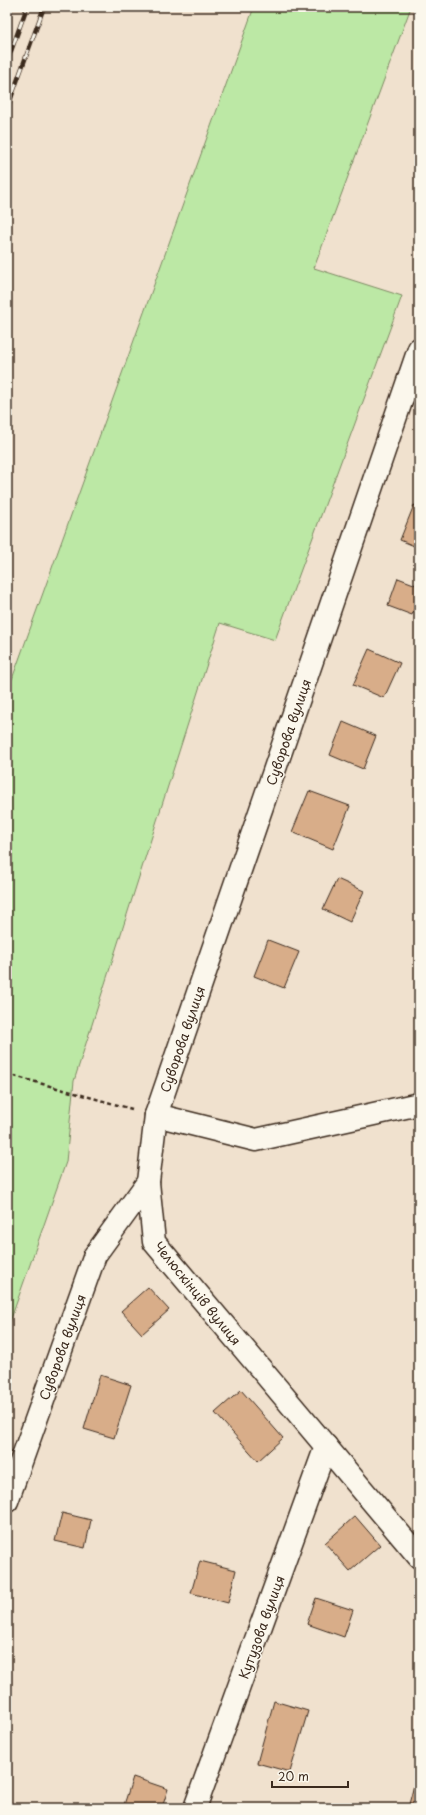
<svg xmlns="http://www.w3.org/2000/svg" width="426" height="1815" viewBox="0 0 426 1815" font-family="'Playpen Sans',sans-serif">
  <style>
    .green { fill: #bce8a5; stroke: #7c8962 }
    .building { fill: #d8ad89; stroke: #3b2a1e }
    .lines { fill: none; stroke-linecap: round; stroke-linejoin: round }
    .street-casing { stroke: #3b2a1e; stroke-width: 25 }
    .path { stroke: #3b2a1e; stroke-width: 2.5; stroke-dasharray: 4 3; stroke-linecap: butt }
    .street { stroke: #fbf7ec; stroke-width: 22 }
    .rail-casing { stroke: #3b2a1e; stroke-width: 4.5 }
    .rail { stroke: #fbf7ec; stroke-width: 3; stroke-dasharray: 9; stroke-linecap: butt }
    .labels { text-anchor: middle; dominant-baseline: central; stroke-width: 3; stroke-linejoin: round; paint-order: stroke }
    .street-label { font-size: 13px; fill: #3b2a1e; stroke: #fbf7ec }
  </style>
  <rect width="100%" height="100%" fill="#f0e1ce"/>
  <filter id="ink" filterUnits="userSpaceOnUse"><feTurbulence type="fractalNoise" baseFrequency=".025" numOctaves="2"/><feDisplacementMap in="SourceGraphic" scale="8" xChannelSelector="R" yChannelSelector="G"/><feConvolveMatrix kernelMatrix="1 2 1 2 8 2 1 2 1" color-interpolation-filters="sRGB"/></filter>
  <g filter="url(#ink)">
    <path class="green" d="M 254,7 L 411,7 L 314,268 L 402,296 L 275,640 L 220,623 L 74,1081 L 66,1162 L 7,1330 L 7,693 Z"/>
    <g class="building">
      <path d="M 414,505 L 419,507 L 419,548 L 400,540 Z"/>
      <path d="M 398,578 L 419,586 L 419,597 L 412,615 L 388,606 Z"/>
      <path d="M 369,649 L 400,663 L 384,698 L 353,685 Z"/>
      <path d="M 343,722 L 376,736 L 363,769 L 330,755 Z"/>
      <path d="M 309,791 L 350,806 L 333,849 L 292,832 Z"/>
      <path d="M 337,879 L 364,891 L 350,922 L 323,909 Z"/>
      <path d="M 268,940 L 299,952 L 284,988 L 254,976 Z"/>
      <path d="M 148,1287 L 169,1310 L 142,1334 L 121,1311 Z"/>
      <path d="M 100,1375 L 131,1385 L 114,1438 L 84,1429 Z"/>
      <path d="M 241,1390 L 283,1438 L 258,1461 L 215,1413 Z"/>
      <path d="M 62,1513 L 91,1520 L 85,1548 L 55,1541 Z"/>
      <path d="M 355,1516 L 380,1545 L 350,1571 L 325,1543 Z"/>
      <path d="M 200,1561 L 236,1570 L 228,1603 L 191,1593 Z"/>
      <path d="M 316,1598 L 353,1610 L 344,1637 L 307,1624 Z"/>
      <path d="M 274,1701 L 308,1711 L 290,1772 L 257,1763 Z"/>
      <path d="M 419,1766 L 419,1808 L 408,1808 Z"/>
      <path d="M 133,1777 L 168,1789 L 162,1808 L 123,1808 Z"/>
    </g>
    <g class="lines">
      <defs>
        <g id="street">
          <path d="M 419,1104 L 256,1140 L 156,1115 L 148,1182 L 154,1242 L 419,1557"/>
          <path d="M 156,1115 L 419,349"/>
          <path d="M 7,1501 L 95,1255 L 148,1182"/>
          <path d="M 195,1808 L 326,1446"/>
        </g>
      </defs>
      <use href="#street" class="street-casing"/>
      <path class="path" d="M 7,1074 L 132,1109"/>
      <use href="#street" class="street"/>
      <defs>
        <g id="rail">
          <path d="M 7,15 L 10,7"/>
          <path d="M 7,62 L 27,7"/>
          <path d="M 7,109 L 44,7"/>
        </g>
      </defs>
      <use href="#rail" class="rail-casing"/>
      <use href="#rail" class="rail"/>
    </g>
  </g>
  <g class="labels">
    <g class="street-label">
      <text transform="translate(288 732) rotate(-71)">Суворова вулиця</text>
      <text transform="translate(182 1039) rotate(-71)">Суворова вулиця</text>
      <text transform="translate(198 1293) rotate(51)">Челюскінців вулиця</text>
      <text transform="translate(62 1347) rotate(-70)">Суворова вулиця</text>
      <text transform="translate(261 1627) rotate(-70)">Кутузова вулиця</text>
    </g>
  </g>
  <rect width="426" height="1815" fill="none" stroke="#fbf7ec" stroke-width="24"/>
  <rect x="12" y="12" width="402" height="1791" fill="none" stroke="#3b2a1e" stroke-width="1.5" filter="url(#ink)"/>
  <path d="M272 1781v6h76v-6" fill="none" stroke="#3b2a1e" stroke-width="2"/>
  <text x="278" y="1781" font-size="12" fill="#3b2a1e" stroke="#fbf7ec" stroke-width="3" paint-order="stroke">20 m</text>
</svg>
